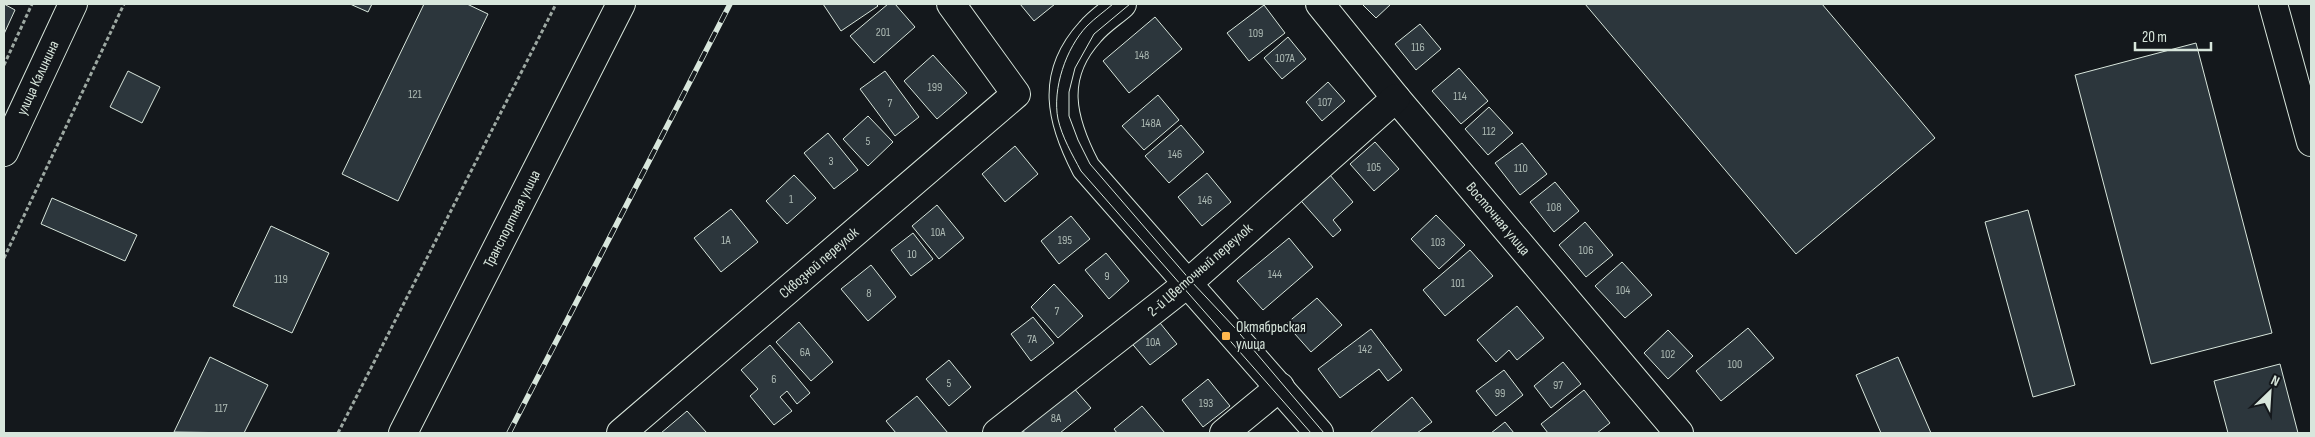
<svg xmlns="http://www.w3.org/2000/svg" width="2315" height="437" viewBox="0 0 2315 437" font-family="'Sofia Sans Condensed',sans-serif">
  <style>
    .building { fill: #2c363c; stroke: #d8e6dc }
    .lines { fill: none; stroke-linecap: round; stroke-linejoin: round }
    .minor-casing { stroke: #d8e6dc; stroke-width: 30 }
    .major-casing { stroke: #d8e6dc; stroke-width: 30 }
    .path { stroke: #9da8a2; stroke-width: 3; stroke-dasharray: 4 2.5; stroke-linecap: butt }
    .minor { stroke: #14181c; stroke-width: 28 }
    .major { stroke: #14181c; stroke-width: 28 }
    .tram { stroke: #d8e6dc; stroke-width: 1 }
    .rail-casing { stroke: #d8e6dc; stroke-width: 5.5 }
    .rail { stroke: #14181c; stroke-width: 4; stroke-dasharray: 11; stroke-linecap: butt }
    .poi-dot { fill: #ffb74d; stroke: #14181c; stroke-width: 2 }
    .labels { text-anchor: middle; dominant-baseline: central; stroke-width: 4; stroke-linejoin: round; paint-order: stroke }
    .number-label { font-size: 12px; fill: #adbab4 }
    .street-label { font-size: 15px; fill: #d8e6dc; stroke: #14181c }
    .poi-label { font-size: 15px; fill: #d8e6dc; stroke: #14181c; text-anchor: start }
  </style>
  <rect width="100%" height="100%" fill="#14181c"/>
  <g class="building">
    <path d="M 4,4 L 15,10 L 4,34 Z"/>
    <path d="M 350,4 L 372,4 L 368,12 Z"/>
    <path d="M 424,4 L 467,4 L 488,14 L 398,201 L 342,174 Z"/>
    <path d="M 823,4 L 876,4 L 878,6 L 841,31 Z"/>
    <path d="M 888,4 L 895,4 L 915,27 L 874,63 L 850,36 Z"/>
    <path d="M 1020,4 L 1055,4 L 1034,21 Z"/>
    <path d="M 1362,4 L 1391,4 L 1376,18 Z"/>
    <path d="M 1585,4 L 1822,4 L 1935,138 L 1796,254 Z"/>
    <path d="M 1264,5 L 1285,33 L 1249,61 L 1227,33 Z"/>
    <path d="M 1155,17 L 1182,49 L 1129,93 L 1103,61 Z"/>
    <path d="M 1420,24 L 1441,49 L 1416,70 L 1395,44 Z"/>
    <path d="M 1288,37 L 1306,59 L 1282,79 L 1264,58 Z"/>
    <path d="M 2196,43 L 2272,333 L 2151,364 L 2075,75 Z"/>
    <path d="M 933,55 L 967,93 L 937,119 L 904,81 Z"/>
    <path d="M 1459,68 L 1488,101 L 1461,124 L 1432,91 Z"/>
    <path d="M 128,71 L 160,87 L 142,123 L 110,107 Z"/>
    <path d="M 885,71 L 919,117 L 895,136 L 860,89 Z"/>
    <path d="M 1328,82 L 1345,101 L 1322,121 L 1306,102 Z"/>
    <path d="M 1158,95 L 1179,120 L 1144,150 L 1122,126 Z"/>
    <path d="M 1489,107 L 1513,133 L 1488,155 L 1465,129 Z"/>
    <path d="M 868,116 L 893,142 L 868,166 L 843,139 Z"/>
    <path d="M 1181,125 L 1204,152 L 1169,183 L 1145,156 Z"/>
    <path d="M 828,133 L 858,170 L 834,189 L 804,153 Z"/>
    <path d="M 1375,142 L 1399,169 L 1374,191 L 1350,164 Z"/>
    <path d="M 1522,143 L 1547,174 L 1520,195 L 1495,163 Z"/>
    <path d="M 1015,146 L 1038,174 L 1005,202 L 982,174 Z"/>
    <path d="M 1324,168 L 1353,202 L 1333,220 L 1341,230 L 1333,237 L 1295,194 Z"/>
    <path d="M 1207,173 L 1231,202 L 1202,226 L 1178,197 Z"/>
    <path d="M 794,175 L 816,198 L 787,224 L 766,201 Z"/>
    <path d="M 1555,182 L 1579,211 L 1554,232 L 1530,202 Z"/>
    <path d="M 52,198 L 137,235 L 125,261 L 41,224 Z"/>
    <path d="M 937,205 L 964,238 L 939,259 L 912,226 Z"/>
    <path d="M 731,209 L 758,242 L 721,272 L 694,238 Z"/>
    <path d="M 2028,210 L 2075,385 L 2033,397 L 1985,222 Z"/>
    <path d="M 1436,215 L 1465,245 L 1439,269 L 1411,239 Z"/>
    <path d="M 1071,216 L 1090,239 L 1059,264 L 1041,241 Z"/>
    <path d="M 1585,222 L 1613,255 L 1586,277 L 1559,245 Z"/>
    <path d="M 271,226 L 329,253 L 292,333 L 233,306 Z"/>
    <path d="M 913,233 L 933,259 L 911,276 L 891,250 Z"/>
    <path d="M 1289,238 L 1313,267 L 1263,310 L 1237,281 Z"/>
    <path d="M 1470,250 L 1493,276 L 1445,316 L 1423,290 Z"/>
    <path d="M 1106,253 L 1129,281 L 1109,299 L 1085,270 Z"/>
    <path d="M 1622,262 L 1652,295 L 1625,318 L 1595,286 Z"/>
    <path d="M 871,265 L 896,297 L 868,321 L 841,289 Z"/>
    <path d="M 1054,284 L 1083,316 L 1058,338 L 1031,307 Z"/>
    <path d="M 1317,298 L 1342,325 L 1311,352 L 1286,324 Z"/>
    <path d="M 1517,306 L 1544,338 L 1517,360 L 1509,350 L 1496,362 L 1477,340 Z"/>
    <path d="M 1033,317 L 1054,343 L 1031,361 L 1011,334 Z"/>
    <path d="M 1156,318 L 1177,344 L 1150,365 L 1129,340 Z"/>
    <path d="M 799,322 L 833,362 L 811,381 L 776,342 Z"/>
    <path d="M 1748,328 L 1774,358 L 1721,401 L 1696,371 Z"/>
    <path d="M 1371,329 L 1402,370 L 1388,381 L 1379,369 L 1340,398 L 1318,369 Z"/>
    <path d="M 1668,330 L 1693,356 L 1668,379 L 1644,353 Z"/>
    <path d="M 770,345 L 810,393 L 797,404 L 787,391 L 780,397 L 792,411 L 774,425 L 750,396 L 758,389 L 741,370 Z"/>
    <path d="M 210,357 L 268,385 L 244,433 L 174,432 Z"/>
    <path d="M 1898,357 L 1931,433 L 1881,433 L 1856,375 Z"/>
    <path d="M 949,360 L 971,387 L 949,406 L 926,379 Z"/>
    <path d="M 1563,362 L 1581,384 L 1551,408 L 1534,386 Z"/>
    <path d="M 2280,364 L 2298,433 L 2228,433 L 2214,381 Z"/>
    <path d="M 1504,370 L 1523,395 L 1496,416 L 1476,391 Z"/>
    <path d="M 1208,379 L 1230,406 L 1203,427 L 1182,400 Z"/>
    <path d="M 1072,386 L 1091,408 L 1060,433 L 1025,433 L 1021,428 Z"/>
    <path d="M 1584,390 L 1610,423 L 1597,433 L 1548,433 L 1541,424 Z"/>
    <path d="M 917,396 L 948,433 L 896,433 L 886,421 Z"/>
    <path d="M 1412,397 L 1432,422 L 1417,433 L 1370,433 Z"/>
    <path d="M 1142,406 L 1165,433 L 1117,433 L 1114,429 Z"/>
    <path d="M 687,411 L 707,433 L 661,433 Z"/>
    <path d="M 1505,422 L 1514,433 L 1491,433 Z"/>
  </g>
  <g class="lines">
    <defs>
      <g id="minor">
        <path d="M 1122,4 C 1112,13 1099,21 1090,32 C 1050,76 1061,120 1086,168 L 1319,433"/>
        <path d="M 1320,4 L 1396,98 L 1679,433"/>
        <path d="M 4,152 L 73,4"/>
        <path d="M 621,433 L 1016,94 L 951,4"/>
        <path d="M 997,433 L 1187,284 L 1396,98"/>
        <path d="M 1224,433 L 1280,387"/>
      </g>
      <g id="major">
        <path d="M 2273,4 L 2311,142"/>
        <path d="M 403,433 L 621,4"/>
      </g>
    </defs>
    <use href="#minor" class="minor-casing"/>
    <use href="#major" class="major-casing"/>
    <g class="path">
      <path d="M 4,65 L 32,4"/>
      <path d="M 4,258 L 124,4"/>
      <path d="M 338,433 L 556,4"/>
    </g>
    <use href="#minor" class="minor"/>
    <use href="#major" class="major"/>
    <g class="tram">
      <path d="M 1113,4 C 1105,11 1095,18 1087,26 C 1066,48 1052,89 1058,119 C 1062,137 1072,154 1081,171 L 1311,433"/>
      <path d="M 1130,4 L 1094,34 L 1075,68 L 1069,92 L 1069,116 L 1078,140 L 1090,164 L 1191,281 L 1235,328 L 1324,433"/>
    </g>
    <defs>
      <path id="rail" d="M 509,433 L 730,4"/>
    </defs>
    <use href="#rail" class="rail-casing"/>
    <use href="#rail" class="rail"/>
  </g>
  <rect class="poi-dot" x="1221" y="331" width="10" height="10" rx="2.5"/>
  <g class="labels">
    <g class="number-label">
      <text x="883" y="32">201</text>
      <text x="1256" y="33">109</text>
      <text x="1418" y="47">116</text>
      <text x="1142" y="55">148</text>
      <text x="1285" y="58">107А</text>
      <text x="935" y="87">199</text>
      <text x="415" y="94">121</text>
      <text x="1460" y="96">114</text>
      <text x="1325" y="102">107</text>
      <text x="890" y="103">7</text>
      <text x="1151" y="123">148А</text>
      <text x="1489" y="131">112</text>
      <text x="868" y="141">5</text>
      <text x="1175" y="154">146</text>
      <text x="831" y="161">3</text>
      <text x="1374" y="167">105</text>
      <text x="1521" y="168">110</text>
      <text x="791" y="199">1</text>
      <text x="1205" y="200">146</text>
      <text x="1554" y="207">108</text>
      <text x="938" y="232">10А</text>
      <text x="726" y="240">1А</text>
      <text x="1065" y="240">195</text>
      <text x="1438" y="242">103</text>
      <text x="1586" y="250">106</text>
      <text x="912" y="254">10</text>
      <text x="1275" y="274">144</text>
      <text x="1107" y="276">9</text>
      <text x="281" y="279">119</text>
      <text x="1458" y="283">101</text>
      <text x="1623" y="290">104</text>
      <text x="869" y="293">8</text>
      <text x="1057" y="311">7</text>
      <text x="1032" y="339">7А</text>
      <text x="1153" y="342">10А</text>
      <text x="1365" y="349">142</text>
      <text x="805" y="352">6А</text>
      <text x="1668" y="354">102</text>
      <text x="1735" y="364">100</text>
      <text x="774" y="379">6</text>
      <text x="949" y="383">5</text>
      <text x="1558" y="385">97</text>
      <text x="1500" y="393">99</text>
      <text x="1206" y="403">193</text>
      <text x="221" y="408">117</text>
      <text x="1056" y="418">8А</text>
    </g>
    <g class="street-label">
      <text transform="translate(38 78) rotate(-65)">улица Калинина</text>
      <text transform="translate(512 219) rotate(-63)">Транспортная улица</text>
      <text transform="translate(1498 219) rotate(50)">Восточная улица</text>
      <text transform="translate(819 263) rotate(-41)">Сквозной переулок</text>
      <text transform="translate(1200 270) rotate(-41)">2-й Цветочный переулок</text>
    </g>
    <g class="poi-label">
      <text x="1236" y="327">Октябрьская<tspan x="1236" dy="17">улица</tspan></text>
    </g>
  </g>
  <rect width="2315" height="437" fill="none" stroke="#d8e6dc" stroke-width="10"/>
  <g transform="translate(2270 392) rotate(25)" stroke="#14181c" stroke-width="4" paint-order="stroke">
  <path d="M0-4L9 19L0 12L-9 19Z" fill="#d8e6dc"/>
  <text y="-8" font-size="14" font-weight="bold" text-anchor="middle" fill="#d8e6dc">N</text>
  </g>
  <path d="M2135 42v8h76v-8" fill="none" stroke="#d8e6dc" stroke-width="2.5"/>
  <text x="2142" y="42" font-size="15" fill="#d8e6dc" stroke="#14181c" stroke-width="4" paint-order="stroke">20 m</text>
</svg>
